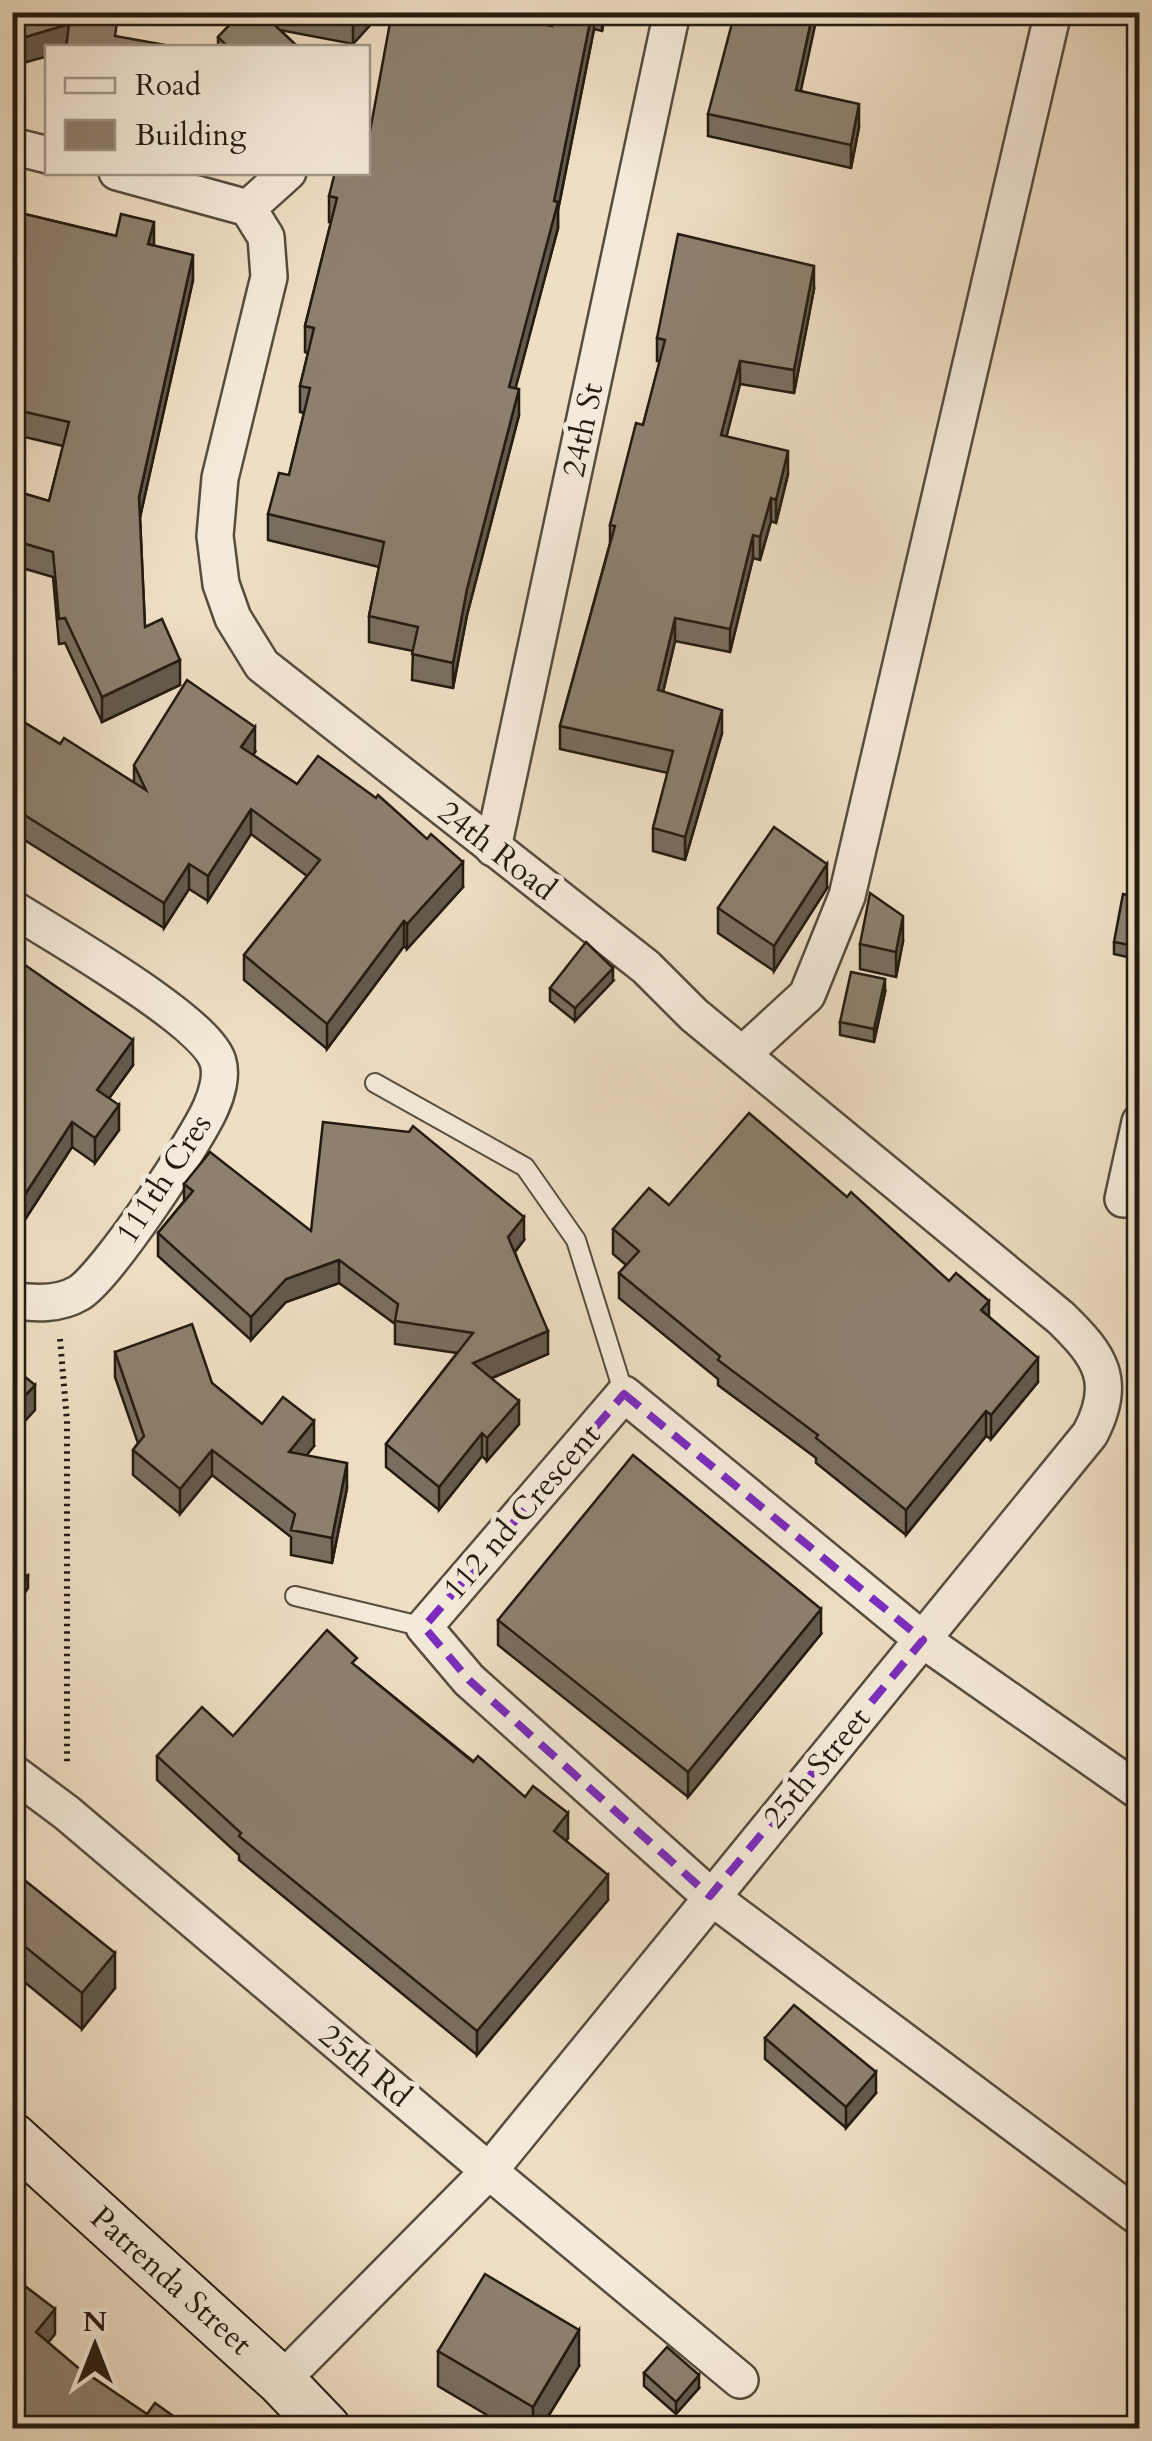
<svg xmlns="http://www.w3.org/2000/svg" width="1152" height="2441" viewBox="0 0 1152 2441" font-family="Cardo,serif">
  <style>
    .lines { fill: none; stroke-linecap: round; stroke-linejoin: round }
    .lane-casing { stroke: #564c3d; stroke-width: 22 }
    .street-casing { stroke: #564c3d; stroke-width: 40 }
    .secondary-casing { stroke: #241b10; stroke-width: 52 }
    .path { stroke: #241b10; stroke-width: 6; stroke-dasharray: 2.5 5; stroke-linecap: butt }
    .lane { stroke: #f4ead9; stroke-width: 18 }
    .street { stroke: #f4ead9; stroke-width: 35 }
    .secondary { stroke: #f4ead9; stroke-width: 48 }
    .wall { fill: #796e5f; stroke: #241b10; stroke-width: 2.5 }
    .shaded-wall { fill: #635a4d; stroke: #241b10; stroke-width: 2.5 }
    .building { fill: #8d806e; stroke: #241b10; stroke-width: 2.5 }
    .marked { fill: none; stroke: #7b2cbf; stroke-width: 8; stroke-dasharray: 20 12; stroke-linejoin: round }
    .labels { text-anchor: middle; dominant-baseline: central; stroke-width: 10; stroke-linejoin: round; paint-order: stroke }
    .street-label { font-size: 32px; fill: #241b10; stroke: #f4ead9 }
  </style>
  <rect width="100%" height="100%" fill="#eedec4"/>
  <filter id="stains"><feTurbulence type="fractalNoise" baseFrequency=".002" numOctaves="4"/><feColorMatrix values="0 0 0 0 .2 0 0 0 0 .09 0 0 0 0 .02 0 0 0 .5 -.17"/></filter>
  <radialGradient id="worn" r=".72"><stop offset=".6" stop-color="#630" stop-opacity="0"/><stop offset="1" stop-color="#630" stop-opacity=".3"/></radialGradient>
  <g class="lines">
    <defs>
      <g id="lane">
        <path d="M 375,1083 L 525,1167 L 576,1240 L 624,1394"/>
        <path d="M 295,1596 L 424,1627"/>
      </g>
      <g id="street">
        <path d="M 12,146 L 48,155"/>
        <path d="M 117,172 L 248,208 L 266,237 L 269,277 L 220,478 L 215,536 L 221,584 L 233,618 L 262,665 L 646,967 L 694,1015 L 1061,1318 C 1100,1356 1118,1381 1090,1434 L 489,2171 L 740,2380"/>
        <path d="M 248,208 L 288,172"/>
        <path d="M 493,848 L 672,12"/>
        <path d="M 12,908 C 54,935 207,1021 218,1062 C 222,1075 217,1094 211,1107 C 197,1140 107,1276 79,1293 C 59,1305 35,1304 12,1300"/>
        <path d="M 745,1052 L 807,995 L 847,896 L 1053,12"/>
        <path d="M 1123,1199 L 1140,1122"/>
        <path d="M 12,1772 L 67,1813 L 489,2171 L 281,2381"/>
        <path d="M 1140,1792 L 923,1640 L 624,1394 L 424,1627 L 469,1680 L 710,1896 L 1140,2218"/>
      </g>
      <path id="secondary" d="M 12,2137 L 281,2381 L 326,2428"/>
    </defs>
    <use href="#lane" class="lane-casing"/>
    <use href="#street" class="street-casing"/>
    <use href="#secondary" class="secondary-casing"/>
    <path class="path" d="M 60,1339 L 67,1421 L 67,1766"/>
    <use href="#lane" class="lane"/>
    <use href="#street" class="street"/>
    <use href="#secondary" class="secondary"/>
  </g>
  <g class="wall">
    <path d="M 242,12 L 382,12 L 353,44 L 280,30 L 299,48 L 218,48 L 218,37 Z"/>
    <path d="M 555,12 L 606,12 L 602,31 L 594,29 L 558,210 L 558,228 L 515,389 L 519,415 L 467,615 L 453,688 L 412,680 L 413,651 L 369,642 L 369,616 L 379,567 L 268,540 L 268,514 L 289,475 L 304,413 L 300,412 L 300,386 L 308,353 L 305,352 L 305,326 L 331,222 L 329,222 L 329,196 L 368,172 L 487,14 L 552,26 Z"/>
    <path d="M 801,91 L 859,127 L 851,168 L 708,136 L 708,114 Z"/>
    <path d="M 12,211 L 154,245 L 193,280 L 140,517 L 145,627 L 180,685 L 102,722 L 65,643 L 59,644 L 53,577 L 12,565 L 12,490 L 49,501 L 63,446 L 12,434 Z"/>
    <path d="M 814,289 L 794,393 L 740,384 L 726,437 L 788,474 L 776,523 L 771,521 L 760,560 L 753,558 L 730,652 L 675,641 L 663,692 L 722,733 L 685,860 L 653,851 L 653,828 L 668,773 L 560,749 L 560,726 L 610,543 L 610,525 L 643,425 L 660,361 L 657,361 L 657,338 Z"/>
    <path d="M 12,715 L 60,744 L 134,783 L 134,765 L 255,752 L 253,755 L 297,784 L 463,887 L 407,949 L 404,946 L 327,1049 L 244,980 L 244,955 L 307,876 L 251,834 L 208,901 L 189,889 L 164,928 L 12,832 Z"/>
    <path d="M 827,888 L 774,971 L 718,933 L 718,908 Z"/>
    <path d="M 1140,898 L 1140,960 L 1114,954 L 1114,942 Z"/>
    <path d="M 903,941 L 896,977 L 860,969 L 860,944 Z"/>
    <path d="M 12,956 L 133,1065 L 109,1098 L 119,1130 L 95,1163 L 72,1147 L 15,1235 L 12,1233 Z"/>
    <path d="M 613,981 L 575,1021 L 550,1001 L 550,988 Z"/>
    <path d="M 885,992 L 874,1042 L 840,1035 L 840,1022 Z"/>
    <path d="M 184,1184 L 311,1231 L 524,1240 L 515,1252 L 548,1354 L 492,1378 L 519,1424 L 487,1461 L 482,1456 L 439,1510 L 386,1467 L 386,1444 L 457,1353 L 395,1344 L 395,1324 L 339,1283 L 286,1302 L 251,1340 L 158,1256 L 158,1233 L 184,1201 Z"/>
    <path d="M 847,1197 L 989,1317 L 1038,1382 L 991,1439 L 986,1436 L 906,1535 L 816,1463 L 816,1458 L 718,1385 L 718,1379 L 619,1298 L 619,1273 L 626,1265 L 613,1254 L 613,1229 L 669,1205 Z"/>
    <path d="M 115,1352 L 212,1383 L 262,1424 L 314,1446 L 306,1455 L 347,1488 L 332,1563 L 291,1555 L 291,1537 L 212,1475 L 180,1514 L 133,1475 L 133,1450 L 138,1443 L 115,1377 Z"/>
    <path d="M 498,1620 L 821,1634 L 688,1797 L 498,1645 Z"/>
    <path d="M 357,1667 L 568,1838 L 566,1840 L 608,1900 L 477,2055 L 239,1860 L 239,1855 L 157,1780 L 157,1756 L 233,1736 Z"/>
    <path d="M 12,1870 L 115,1988 L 82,2029 L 12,1972 Z"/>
    <path d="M 765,2038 L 876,2093 L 846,2128 L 765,2059 Z"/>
    <path d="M 438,2351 L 579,2366 L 541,2428 L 509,2428 L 438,2386 Z"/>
    <path d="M 644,2373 L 699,2388 L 676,2414 L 644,2386 Z"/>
  </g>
  <g class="shaded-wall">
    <path d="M 358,12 L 382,12 L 353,44 L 353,18 Z"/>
    <path d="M 592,12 L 594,12 L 594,29 L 558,210 L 558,228 L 509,413 L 509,387 L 554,201 Z"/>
    <path d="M 602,12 L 606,12 L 602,31 Z"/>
    <path d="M 813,12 L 818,12 L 796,113 L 796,90 Z"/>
    <path d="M 69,24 L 69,48 L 48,48 L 48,56 L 12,66 L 12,41 Z"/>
    <path d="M 859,104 L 859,127 L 851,168 L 851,145 Z"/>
    <path d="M 154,222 L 154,247 L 148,244 Z"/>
    <path d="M 193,255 L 193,280 L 139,522 L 139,497 Z"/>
    <path d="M 814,266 L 814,289 L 794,393 L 794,370 Z"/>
    <path d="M 740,361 L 740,384 L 721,458 L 721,435 Z"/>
    <path d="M 519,389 L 519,415 L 467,615 L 453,688 L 453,663 L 467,589 Z"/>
    <path d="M 788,451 L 788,474 L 776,523 L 776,500 Z"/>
    <path d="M 771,498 L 771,521 L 760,560 L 760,537 Z"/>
    <path d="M 753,535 L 753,558 L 730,652 L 730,629 Z"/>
    <path d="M 675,618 L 675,641 L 658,713 L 658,690 Z"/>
    <path d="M 180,660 L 180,685 L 102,722 L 102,697 Z"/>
    <path d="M 722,710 L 722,733 L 685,860 L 685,837 Z"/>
    <path d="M 255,727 L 255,752 L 241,772 L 241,747 Z"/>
    <path d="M 251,809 L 251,834 L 208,901 L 208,876 Z"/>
    <path d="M 463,862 L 463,887 L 407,949 L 407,924 Z"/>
    <path d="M 189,864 L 189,889 L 164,928 L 164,903 Z"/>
    <path d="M 827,864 L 827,888 L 774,971 L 774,946 Z"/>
    <path d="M 903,916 L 903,941 L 896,977 L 896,952 Z"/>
    <path d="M 404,921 L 404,946 L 327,1049 L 327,1024 Z"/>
    <path d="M 613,968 L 613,981 L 575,1021 L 575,1008 Z"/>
    <path d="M 885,979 L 885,992 L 874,1042 L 874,1029 Z"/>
    <path d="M 133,1040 L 133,1065 L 97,1115 L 97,1090 Z"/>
    <path d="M 119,1105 L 119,1130 L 95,1163 L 95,1138 Z"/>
    <path d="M 72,1122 L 72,1147 L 15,1235 L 15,1210 Z"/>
    <path d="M 524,1217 L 524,1240 L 508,1260 L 508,1237 Z"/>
    <path d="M 339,1260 L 339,1283 L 286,1302 L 251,1340 L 251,1317 L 286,1279 Z"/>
    <path d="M 989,1301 L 989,1325 L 981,1310 Z"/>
    <path d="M 548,1331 L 548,1354 L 473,1386 L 473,1363 Z"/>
    <path d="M 1038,1358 L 1038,1382 L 991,1439 L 991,1415 Z"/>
    <path d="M 35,1385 L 35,1410 L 12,1435 L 12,1410 Z"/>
    <path d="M 519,1401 L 519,1424 L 487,1461 L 487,1438 Z"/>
    <path d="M 986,1411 L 986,1436 L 906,1535 L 906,1510 Z"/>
    <path d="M 314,1421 L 314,1446 L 289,1477 L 289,1452 Z"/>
    <path d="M 482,1433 L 482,1456 L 439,1510 L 439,1487 Z"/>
    <path d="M 212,1450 L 212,1475 L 180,1514 L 180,1489 Z"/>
    <path d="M 347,1463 L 347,1488 L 332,1563 L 332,1538 Z"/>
    <path d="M 28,1576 L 28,1588 L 12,1611 L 12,1598 Z"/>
    <path d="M 821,1609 L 821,1634 L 688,1797 L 688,1772 Z"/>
    <path d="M 568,1813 L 568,1838 L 554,1855 L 554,1831 Z"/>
    <path d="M 608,1875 L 608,1900 L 477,2055 L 477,2031 Z"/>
    <path d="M 115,1953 L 115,1988 L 82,2029 L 82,1993 Z"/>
    <path d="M 876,2072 L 876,2093 L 846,2128 L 846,2107 Z"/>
    <path d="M 55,2309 L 55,2334 L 36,2358 L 36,2332 Z"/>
    <path d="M 579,2330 L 579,2366 L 541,2428 L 533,2428 L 533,2407 Z"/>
    <path d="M 699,2375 L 699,2388 L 676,2414 L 676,2402 Z"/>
  </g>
  <g class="building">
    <path d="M 12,12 L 97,12 L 99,19 L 117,22 L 115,36 L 182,48 L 66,48 L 69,24 L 12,41 Z"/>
    <path d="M 242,12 L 261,12 L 299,48 L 229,48 L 218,37 Z"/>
    <path d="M 324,12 L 358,12 L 353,18 Z"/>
    <path d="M 392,12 L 483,12 L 552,26 L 555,12 L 592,12 L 554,201 L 558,202 L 509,387 L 519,389 L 467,589 L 453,663 L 412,654 L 418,627 L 369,616 L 384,542 L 268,514 L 279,473 L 289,475 L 310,388 L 300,386 L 314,328 L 305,326 L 337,198 L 329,196 L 335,172 L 368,172 L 368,142 Z"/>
    <path d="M 735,12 L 813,12 L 796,90 L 859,104 L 851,145 L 708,114 Z"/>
    <path d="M 12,211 L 116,236 L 121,214 L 154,222 L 148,244 L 193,255 L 139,497 L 145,627 L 162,619 L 180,660 L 102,697 L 65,618 L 59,619 L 53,552 L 12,540 L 12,490 L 49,501 L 69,422 L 12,409 Z"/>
    <path d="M 678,234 L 814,266 L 794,370 L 740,361 L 721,435 L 788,451 L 776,500 L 771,498 L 760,537 L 753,535 L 730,629 L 675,618 L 658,690 L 722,710 L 685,837 L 653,828 L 673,751 L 560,726 L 615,526 L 610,525 L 636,423 L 643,425 L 665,340 L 657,338 Z"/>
    <path d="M 187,680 L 255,727 L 241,747 L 297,784 L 318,756 L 376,798 L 378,795 L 427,839 L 431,834 L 463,862 L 407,924 L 404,921 L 327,1024 L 244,955 L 320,860 L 251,809 L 208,876 L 189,864 L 164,903 L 12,807 L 12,715 L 60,744 L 64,738 L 146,790 L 134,765 Z"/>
    <path d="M 774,827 L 827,864 L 774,946 L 718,908 Z"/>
    <path d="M 870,893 L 903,916 L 896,952 L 860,944 Z"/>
    <path d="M 1123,894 L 1140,898 L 1140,947 L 1114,942 Z"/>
    <path d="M 586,942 L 613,968 L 575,1008 L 550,988 Z"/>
    <path d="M 12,956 L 133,1040 L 97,1090 L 119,1105 L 95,1138 L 72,1122 L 15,1210 L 12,1208 Z"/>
    <path d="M 851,972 L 885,979 L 874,1029 L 840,1022 Z"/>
    <path d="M 749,1113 L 847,1197 L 851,1192 L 949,1281 L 956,1273 L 989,1301 L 981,1310 L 1038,1358 L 991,1415 L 986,1411 L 906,1510 L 816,1438 L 818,1435 L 718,1360 L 720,1356 L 619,1273 L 639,1251 L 613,1229 L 649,1188 L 669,1205 Z"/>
    <path d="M 323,1122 L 409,1132 L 413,1126 L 524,1217 L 508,1237 L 548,1331 L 473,1363 L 519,1401 L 487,1438 L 482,1433 L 439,1487 L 386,1444 L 473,1333 L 395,1321 L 398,1304 L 339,1260 L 286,1279 L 251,1317 L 158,1233 L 193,1191 L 184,1184 L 210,1152 L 311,1231 Z"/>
    <path d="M 192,1324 L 212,1383 L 262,1424 L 283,1397 L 314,1421 L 289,1452 L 347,1463 L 332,1538 L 291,1530 L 295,1514 L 212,1450 L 180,1489 L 133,1450 L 144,1436 L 115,1352 Z"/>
    <path d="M 12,1366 L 35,1385 L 12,1410 Z"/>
    <path d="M 633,1455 L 821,1609 L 688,1772 L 498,1620 Z"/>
    <path d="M 12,1566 L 28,1576 L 12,1598 Z"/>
    <path d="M 327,1630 L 357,1658 L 352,1663 L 473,1762 L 478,1756 L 525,1797 L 533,1786 L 568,1813 L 554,1831 L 608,1875 L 477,2031 L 239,1836 L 241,1833 L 157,1756 L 202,1707 L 233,1736 Z"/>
    <path d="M 12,1870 L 115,1953 L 82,1993 L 12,1936 Z"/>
    <path d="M 794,2005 L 876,2072 L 846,2107 L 765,2038 Z"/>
    <path d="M 485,2274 L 579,2330 L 533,2407 L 438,2351 Z"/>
    <path d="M 12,2276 L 55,2309 L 36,2332 L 76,2366 L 147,2414 L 155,2403 L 190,2428 L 12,2428 Z"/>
    <path d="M 667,2347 L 699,2375 L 676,2402 L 644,2373 Z"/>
  </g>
  <path class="marked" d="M 624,1394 L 923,1640 L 710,1896 L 469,1680 L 424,1627 Z"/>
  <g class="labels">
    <g class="street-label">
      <text transform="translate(583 430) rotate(-78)">24th St</text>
      <text transform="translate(497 851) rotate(38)">24th Road</text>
      <text transform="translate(164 1179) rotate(-57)">111th Cres</text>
      <text transform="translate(522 1512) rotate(-49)">112 nd Crescent</text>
      <text transform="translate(817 1768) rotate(-50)">25th Street</text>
      <text transform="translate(365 2066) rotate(40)">25th Rd</text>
      <text transform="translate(171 2281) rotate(42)">Patrenda Street</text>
    </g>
  </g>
  <rect width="1152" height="2441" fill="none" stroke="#eedec4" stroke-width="50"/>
  <rect x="15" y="15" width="1122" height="2411" fill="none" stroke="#241b10" stroke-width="5"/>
  <rect x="25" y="25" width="1102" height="2391" fill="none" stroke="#241b10" stroke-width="2.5"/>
  <rect x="45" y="45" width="325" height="130" fill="#f4ead9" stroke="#a19789" stroke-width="2.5"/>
  <rect x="65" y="78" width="50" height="15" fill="#f4ead9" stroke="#a19789" stroke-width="2.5"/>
  <text x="135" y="95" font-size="30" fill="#241b10">Road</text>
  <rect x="65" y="120" width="50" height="30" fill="#8d806e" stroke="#a19789" stroke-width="2.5"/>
  <text x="135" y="145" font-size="30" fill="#241b10">Building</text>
  <g transform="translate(95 2346)" stroke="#f4ead9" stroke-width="8" paint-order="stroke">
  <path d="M0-8L18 38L0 25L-18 38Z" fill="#241b10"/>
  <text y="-15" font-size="28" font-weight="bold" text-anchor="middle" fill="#241b10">N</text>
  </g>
  <rect width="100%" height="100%" filter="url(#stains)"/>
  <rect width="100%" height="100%" fill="url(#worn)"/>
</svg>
